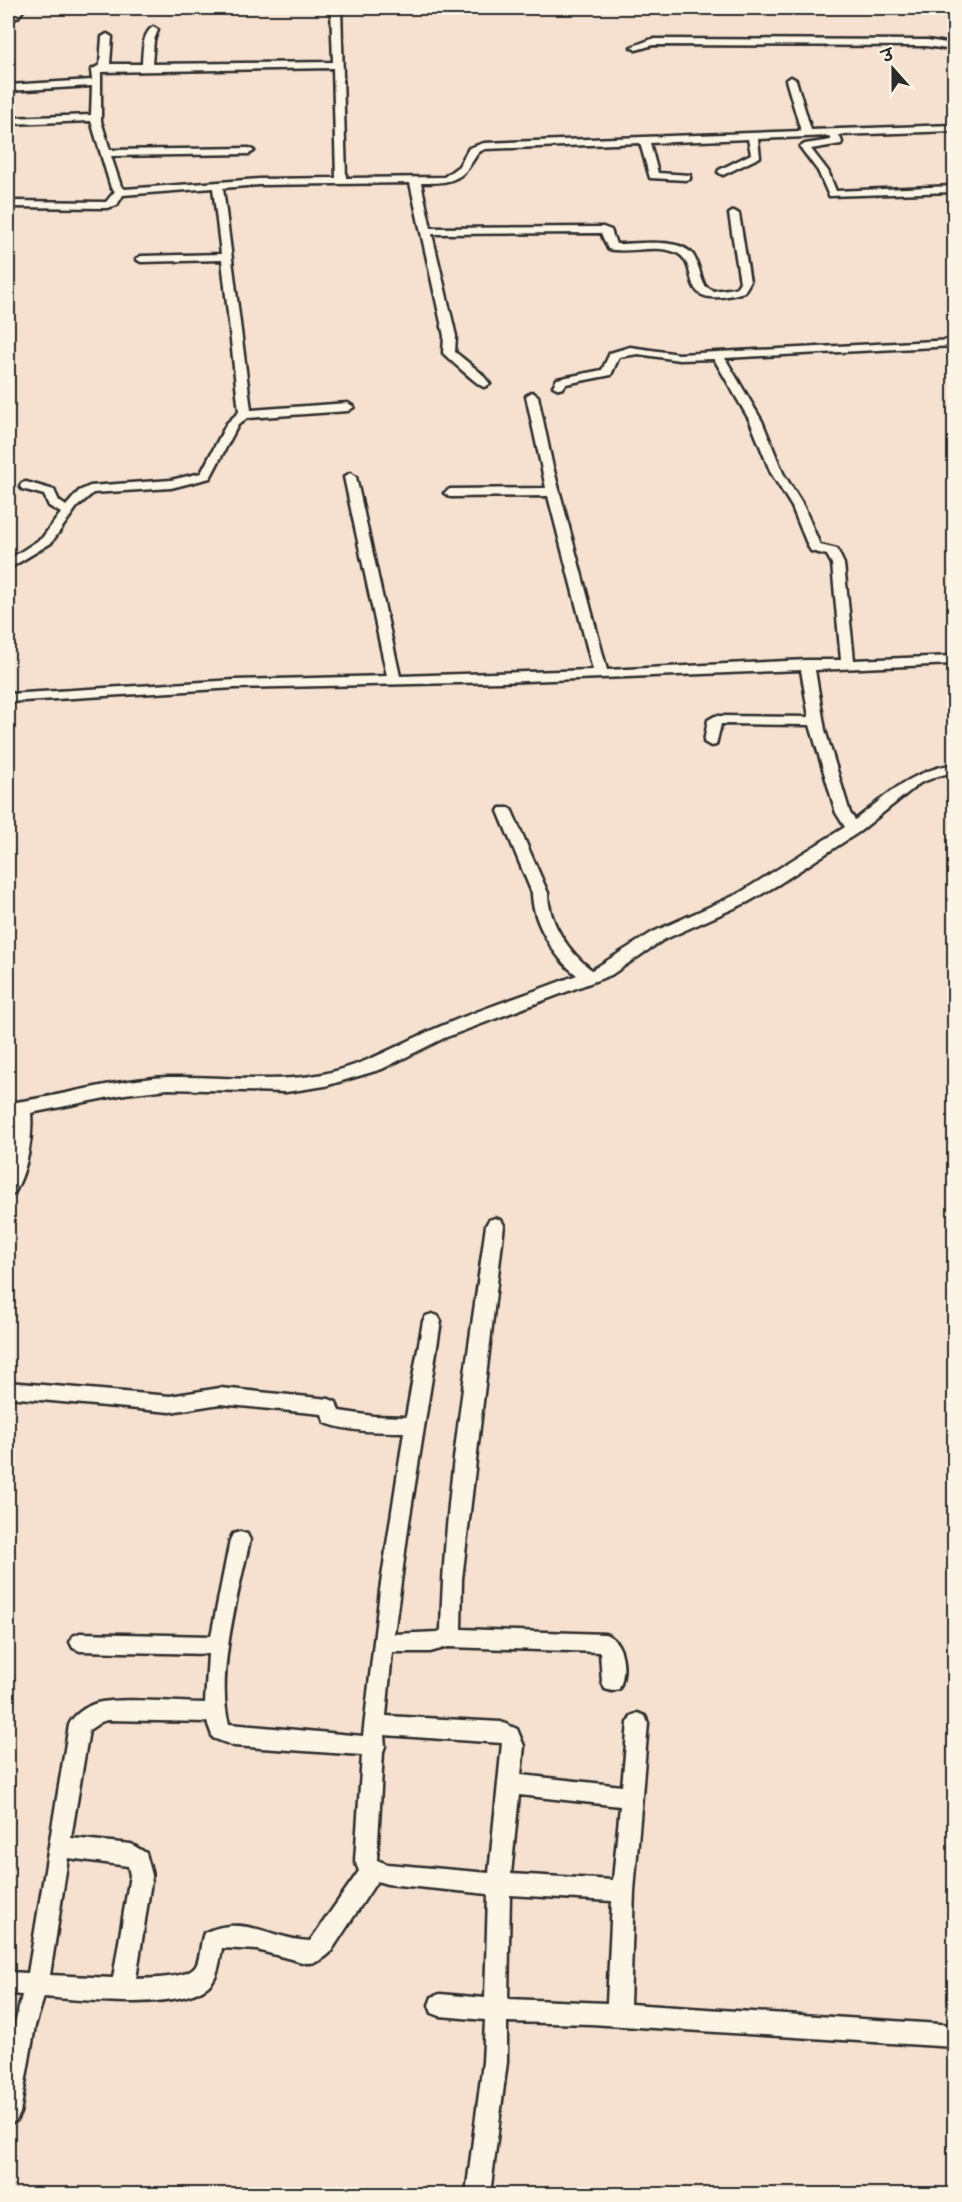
<svg xmlns="http://www.w3.org/2000/svg" width="962" height="2202" viewBox="0 0 962 2202" font-family="'Shantell Sans','Playpen Sans Deva',sans-serif">
  <style>
    .lines { fill: none; stroke-linecap: round; stroke-linejoin: round }
    .minor-casing { stroke: #2b2b2b; stroke-width: 5 }
    .tertiary-casing { stroke: #2b2b2b; stroke-width: 4 }
    .minor { fill: #fcf5e5; fill-rule: evenodd }
    .tertiary { fill: #fcf5e5; fill-rule: evenodd }
  </style>
  <rect width="100%" height="100%" fill="#f6e1d0"/>
  <filter id="ink" filterUnits="userSpaceOnUse"><feTurbulence type="fractalNoise" baseFrequency=".0167" numOctaves="2"/><feDisplacementMap in="SourceGraphic" scale="12" xChannelSelector="R" yChannelSelector="G"/><feConvolveMatrix kernelMatrix="1 2 1 2 8 2 1 2 1" color-interpolation-filters="sRGB"/></filter>
  <g filter="url(#ink)">
    <g class="lines">
      <defs>
        <g id="minor">
          <path d="M 16,8 L 25,8 L 18,17 L 8,23 L 8,16 Z"/>
          <path d="M 331,8 L 341,8 L 346,178 L 444,177 L 459,166 L 469,148 L 484,143 L 801,131 L 786,80 L 791,77 L 796,80 L 811,130 L 954,125 L 954,131 L 839,135 L 842,142 L 841,144 L 811,149 L 828,171 L 836,191 L 954,186 L 954,192 L 829,196 L 818,171 L 800,147 L 805,144 L 831,140 L 829,136 L 758,139 L 760,157 L 723,175 L 718,172 L 719,170 L 751,154 L 748,139 L 650,143 L 658,173 L 690,175 L 690,179 L 686,180 L 650,178 L 640,143 L 485,149 C 477,152 477,155 472,162 C 460,183 443,183 421,183 L 431,228 L 603,227 L 611,230 L 616,244 C 636,244 680,237 693,255 C 699,264 700,277 705,286 L 713,291 L 736,288 L 740,282 L 729,214 L 734,211 L 739,214 L 750,282 L 744,292 C 673,313 703,266 677,253 C 657,243 630,254 608,249 L 601,233 L 432,234 L 456,336 L 455,352 L 481,373 L 490,384 L 484,387 C 479,386 448,358 443,353 L 444,336 L 410,183 L 259,185 L 223,188 L 251,410 L 348,403 L 354,407 L 348,411 L 247,418 L 238,425 L 210,478 L 171,488 L 93,493 L 77,507 L 51,543 L 8,569 L 8,560 L 42,538 L 61,513 L 49,506 L 44,495 L 22,489 L 20,486 L 22,483 L 26,482 L 54,490 L 59,501 L 66,506 L 79,491 L 90,486 L 171,480 L 201,473 L 227,423 L 239,412 L 222,260 L 141,262 L 136,259 L 141,256 L 221,254 L 213,188 L 123,195 L 117,205 L 107,208 L 8,207 L 8,201 L 106,202 L 115,191 L 111,188 L 91,121 L 8,124 L 8,118 L 91,115 L 92,86 L 8,91 L 8,85 L 92,80 L 91,70 L 100,65 L 102,37 L 107,34 L 112,37 L 110,64 L 142,64 C 143,51 142,34 153,27 L 158,30 L 154,40 L 152,64 L 333,62 ZM 333,68 L 336,178 L 259,179 L 125,189 L 121,186 L 111,156 L 249,154 L 254,151 L 249,148 L 110,150 L 101,121 L 101,72 Z"/>
          <path d="M 652,39 L 927,40 L 954,44 L 954,50 L 926,46 L 653,45 L 636,50 L 631,47 Z"/>
          <path d="M 954,340 L 954,346 L 725,358 L 762,421 L 783,473 L 804,507 L 820,545 L 837,549 L 844,564 L 854,660 L 954,656 L 954,664 L 815,670 L 825,730 L 850,813 L 855,820 C 891,792 908,773 954,764 L 954,772 L 938,776 L 920,783 L 859,832 L 779,884 L 748,902 L 663,940 L 611,975 L 444,1038 L 382,1069 L 325,1086 L 286,1092 L 168,1089 L 125,1094 L 31,1113 C 33,1140 27,1170 14,1194 L 8,1195 C 8,1186 6,1176 8,1167 C 10,1149 15,1133 14,1114 L 8,1115 L 8,1103 C 61,1097 115,1079 169,1077 C 221,1076 272,1084 323,1074 C 363,1066 396,1046 432,1030 C 480,1009 529,994 577,975 C 555,959 532,921 532,893 L 498,811 L 500,808 L 510,808 L 512,811 L 548,893 C 548,922 569,953 592,970 L 653,932 L 738,894 L 845,827 L 836,813 L 810,725 L 721,724 L 716,745 L 711,746 L 704,742 L 708,720 L 715,716 L 809,717 L 801,670 L 501,682 L 235,688 L 8,702 L 8,694 L 235,680 L 387,676 L 344,477 L 350,473 L 356,477 L 400,676 L 593,670 L 548,496 L 450,497 L 444,493 L 450,489 L 546,488 L 526,396 L 532,392 L 538,396 L 552,463 L 607,670 L 807,660 L 841,660 L 832,564 L 827,555 L 811,551 L 808,546 L 792,507 L 771,473 L 750,421 L 714,359 L 679,360 L 638,354 L 619,357 L 611,375 L 566,384 L 563,388 L 559,389 L 553,386 L 557,379 L 602,370 L 610,353 L 630,347 L 679,354 Z"/>
          <path d="M 495,1218 L 501,1220 L 504,1225 L 462,1579 L 461,1629 L 605,1634 C 625,1641 627,1671 619,1689 L 612,1691 L 605,1689 L 602,1682 L 600,1652 L 448,1647 L 430,1652 L 392,1652 L 386,1716 L 501,1722 L 517,1729 L 524,1746 L 521,1775 L 622,1786 L 628,1723 L 631,1716 L 638,1713 L 645,1716 L 648,1723 L 634,1891 L 630,2004 L 954,2025 L 954,2047 L 591,2024 L 507,2022 L 507,2062 L 490,2194 L 466,2194 L 483,2062 L 485,2020 L 440,2016 L 432,2013 L 429,2005 L 432,1997 L 440,1994 L 485,1998 L 488,1894 L 387,1884 L 377,1881 L 330,1953 C 322,1960 317,1963 306,1963 L 257,1950 L 222,1948 C 220,1960 218,1978 208,1986 C 177,2011 83,2000 44,1997 L 35,2026 L 20,2113 L 16,2121 L 8,2124 L 8,2053 L 22,1995 L 8,1994 L 8,1972 L 28,1973 L 69,1725 C 73,1715 86,1706 97,1703 C 123,1697 176,1703 205,1703 L 208,1654 L 80,1651 L 73,1648 L 70,1642 L 73,1636 L 80,1633 L 211,1636 L 230,1540 L 233,1534 L 240,1532 L 247,1534 L 250,1540 C 239,1589 215,1677 229,1724 L 363,1736 L 380,1590 L 404,1432 C 378,1432 350,1432 325,1423 L 322,1414 L 220,1404 L 170,1412 L 8,1397 L 8,1382 L 170,1396 L 220,1388 L 329,1399 L 336,1402 L 339,1411 L 373,1416 L 406,1417 L 423,1321 L 426,1316 L 432,1314 L 438,1316 L 441,1321 L 409,1522 L 394,1634 L 438,1632 L 441,1630 C 444,1495 468,1359 486,1225 L 489,1220 ZM 107,1720 L 207,1722 L 213,1738 L 234,1746 L 362,1755 L 355,1861 L 359,1871 L 310,1941 C 272,1940 244,1913 204,1933 C 200,1943 201,1957 196,1966 C 188,1979 150,1978 136,1979 L 152,1875 L 146,1853 L 131,1844 L 71,1838 L 89,1730 L 101,1722 ZM 384,1735 L 502,1743 L 489,1873 L 387,1864 L 377,1860 L 383,1752 L 385,1746 ZM 519,1795 L 620,1806 L 613,1880 L 511,1874 ZM 68,1858 L 128,1866 L 130,1875 L 113,1978 L 50,1975 ZM 510,1895 L 612,1901 L 607,2003 L 508,1999 Z"/>
        </g>
        <path id="tertiary" d="M 945,8 L 954,8 L 954,25 L 949,22 Z"/>
      </defs>
      <use href="#minor" class="minor-casing"/>
      <use href="#tertiary" class="tertiary-casing"/>
      <use href="#minor" class="minor"/>
      <use href="#tertiary" class="tertiary"/>
    </g>
  </g>
  <rect width="962" height="2202" fill="none" stroke="#fcf5e5" stroke-width="30"/>
  <rect x="15" y="15" width="932" height="2172" fill="none" stroke="#2b2b2b" stroke-width="2" filter="url(#ink)"/>
  <g transform="translate(893 69) rotate(339)" stroke="#fcf5e5" stroke-width="4.5" paint-order="stroke">
  <path d="M0-4.5L10 22L0 15L-10 22Z" fill="#2b2b2b"/>
  <text y="-9" font-size="16" font-weight="bold" text-anchor="middle" fill="#2b2b2b">उ</text>
  </g>
</svg>
